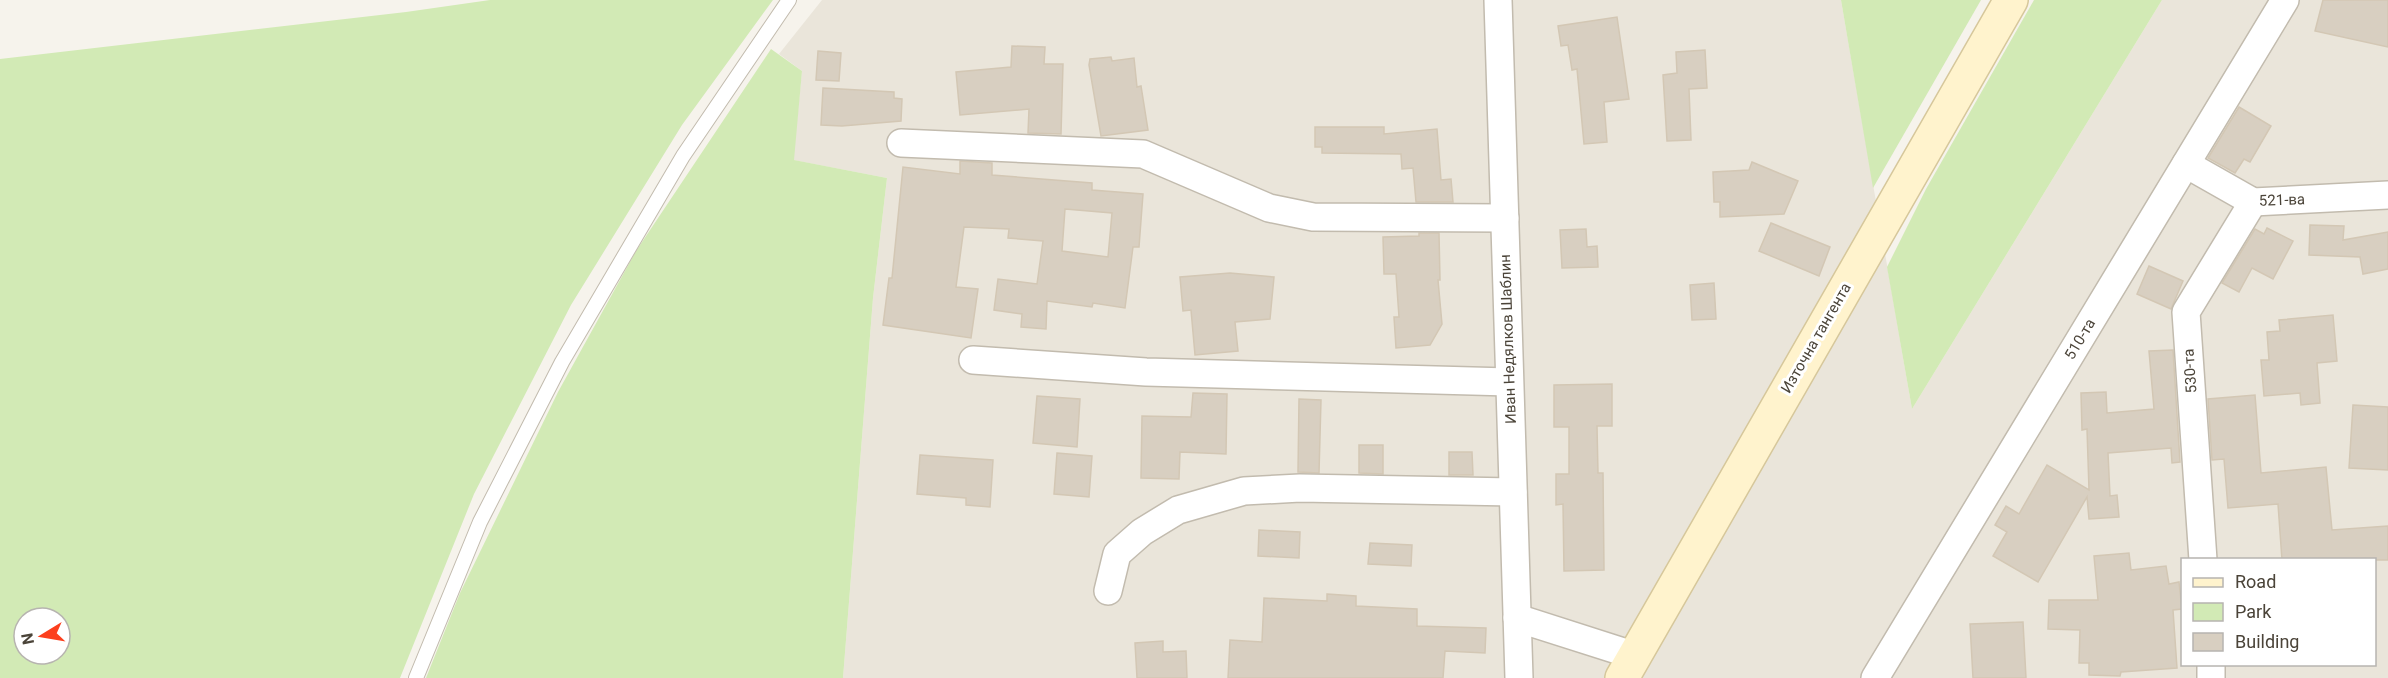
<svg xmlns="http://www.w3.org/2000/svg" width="2388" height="678" viewBox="0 0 2388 678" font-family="Roboto,sans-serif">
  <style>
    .residential { fill: #eae5da; fill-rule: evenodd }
    .green { fill: #d2eab5; fill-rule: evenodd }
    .building { fill: #d8cfc1; stroke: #d3c7b4; stroke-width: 1.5; fill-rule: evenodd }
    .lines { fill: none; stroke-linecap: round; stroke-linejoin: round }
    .lane-casing { stroke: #c2bbae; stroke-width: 16 }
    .street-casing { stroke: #c2bbae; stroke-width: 30 }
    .secondary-casing { stroke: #d6c79b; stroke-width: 36 }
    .lane { stroke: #fff; stroke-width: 14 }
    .street { stroke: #fff; stroke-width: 27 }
    .secondary { stroke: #fff3cd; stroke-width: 33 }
    .labels { text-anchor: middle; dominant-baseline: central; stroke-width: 6; stroke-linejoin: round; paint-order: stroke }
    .street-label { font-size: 15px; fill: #4b4439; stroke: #fff }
  </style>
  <rect width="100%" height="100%" fill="#f6f3ec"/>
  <path class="residential" d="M 822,0 L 1841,0 L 1912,409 L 2162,0 L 2388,0 L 2388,678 L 843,678 L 873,298 L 887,178 L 793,160 L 802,71 L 779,54 ZM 2182,560 L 2374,560 L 2374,664 L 2182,664 Z"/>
  <g class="green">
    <path d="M 490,0 L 773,0 L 682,125 L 571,305 L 474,494 L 400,678 L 0,678 L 0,59 L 406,12 ZM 24,618 L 60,618 L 60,654 L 24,654 Z"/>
    <path d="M 1841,0 L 1981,0 L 1873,188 Z"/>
    <path d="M 2034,0 L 2162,0 L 1912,409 L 1887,267 L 1926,189 Z"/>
    <path d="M 771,49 L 802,71 L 794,160 L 887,178 L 873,298 L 843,678 L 426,678 L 460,593 L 558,392 L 636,251 Z"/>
  </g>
  <g class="building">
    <path d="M 2323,0 L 2388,0 L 2388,47 L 2315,31 Z"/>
    <path d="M 1617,17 L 1629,99 L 1604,102 L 1607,142 L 1584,144 L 1577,69 L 1572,70 L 1568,45 L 1561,46 L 1558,26 Z"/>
    <path d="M 1012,46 L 1045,47 L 1044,64 L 1063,64 L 1061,134 L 1028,133 L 1029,109 L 960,115 L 956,72 L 1011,67 Z"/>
    <path d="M 1705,50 L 1707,88 L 1689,89 L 1691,140 L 1667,141 L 1663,75 L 1677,73 L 1676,52 Z"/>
    <path d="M 818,51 L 841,53 L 839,81 L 816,80 Z"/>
    <path d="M 1111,57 L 1112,61 L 1134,58 L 1137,87 L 1141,86 L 1148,130 L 1101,136 L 1089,65 L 1090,59 Z"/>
    <path d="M 823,88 L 894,92 L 894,98 L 902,99 L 901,121 L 842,126 L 821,125 Z"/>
    <path d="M 2239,107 L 2271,126 L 2250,162 L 2244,159 L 2235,173 L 2208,158 Z"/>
    <path d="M 1315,127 L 1384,127 L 1384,134 L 1437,129 L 1441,180 L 1451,179 L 1453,202 L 1416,202 L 1413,168 L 1402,169 L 1401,154 L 1322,153 L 1322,147 L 1315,147 Z"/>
    <path d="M 960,161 L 992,163 L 992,175 L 1092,183 L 1092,190 L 1143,194 L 1139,247 L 1133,247 L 1125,308 L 1093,303 L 1092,307 L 1047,301 L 1046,329 L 1021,327 L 1022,314 L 994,310 L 998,279 L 1037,284 L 1043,241 L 1008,238 L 1009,229 L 964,227 L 956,287 L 978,289 L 971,338 L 883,325 L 889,278 L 892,278 L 903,167 L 960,174 ZM 1065,209 L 1112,213 L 1108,257 L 1062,251 Z"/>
    <path d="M 1752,162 L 1798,181 L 1784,214 L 1720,217 L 1720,202 L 1714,202 L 1713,172 L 1749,170 Z"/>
    <path d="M 1771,223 L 1830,247 L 1819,276 L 1759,251 Z"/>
    <path d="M 2310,225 L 2344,226 L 2343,240 L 2388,232 L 2388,269 L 2363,274 L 2360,257 L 2309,255 Z"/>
    <path d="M 2267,228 L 2293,241 L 2273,279 L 2252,268 L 2239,292 L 2222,283 L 2255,229 L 2264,234 Z"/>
    <path d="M 1586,229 L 1587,247 L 1597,246 L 1598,267 L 1562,268 L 1560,230 Z"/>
    <path d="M 1419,233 L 1439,233 L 1440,280 L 1438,280 L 1442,324 L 1430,345 L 1396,348 L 1394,317 L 1399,317 L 1396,274 L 1384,274 L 1383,237 L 1419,236 Z"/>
    <path d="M 2149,266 L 2183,281 L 2171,309 L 2137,294 Z"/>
    <path d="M 1230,273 L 1274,277 L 1270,319 L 1235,322 L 1238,351 L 1195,355 L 1191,310 L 1183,311 L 1180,277 Z"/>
    <path d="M 1714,283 L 1716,319 L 1692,320 L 1690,285 Z"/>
    <path d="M 2333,315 L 2337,361 L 2317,363 L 2320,403 L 2301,405 L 2300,393 L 2264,396 L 2261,360 L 2269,360 L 2267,332 L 2280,331 L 2279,320 Z"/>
    <path d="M 2173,350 L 2180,462 L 2172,463 L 2171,448 L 2108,453 L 2110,496 L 2117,495 L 2119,517 L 2089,519 L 2087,497 L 2038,582 L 1993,556 L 2007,532 L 1995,525 L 2006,506 L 2019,514 L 2047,465 L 2089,490 L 2087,429 L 2082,430 L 2081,393 L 2106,392 L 2107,413 L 2154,409 L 2149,351 Z"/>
    <path d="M 1612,384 L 1612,426 L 1597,426 L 1598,473 L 1603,473 L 1604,570 L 1564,571 L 1563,504 L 1556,505 L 1556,474 L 1569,474 L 1569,427 L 1554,427 L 1554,385 Z"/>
    <path d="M 1193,393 L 1227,394 L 1226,454 L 1180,452 L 1179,479 L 1141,478 L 1142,416 L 1191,417 Z"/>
    <path d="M 2255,395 L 2261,473 L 2326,467 L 2332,530 L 2388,526 L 2388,560 L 2282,560 L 2278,504 L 2228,508 L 2224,459 L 2212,460 L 2208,399 Z"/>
    <path d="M 1037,396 L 1080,399 L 1077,447 L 1033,443 Z"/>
    <path d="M 1299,399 L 1321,400 L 1319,473 L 1298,472 Z"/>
    <path d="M 2353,405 L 2388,407 L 2388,470 L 2349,468 Z"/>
    <path d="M 1359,445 L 1383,445 L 1383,474 L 1359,473 Z"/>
    <path d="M 1449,452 L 1472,452 L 1473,475 L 1449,475 Z"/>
    <path d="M 1057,453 L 1092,456 L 1089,497 L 1054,494 Z"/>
    <path d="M 920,455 L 993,460 L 990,507 L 966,505 L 966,498 L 917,494 Z"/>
    <path d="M 1259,530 L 1300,532 L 1299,558 L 1258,556 Z"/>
    <path d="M 1370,543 L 1412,545 L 1411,566 L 1368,564 Z"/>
    <path d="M 2129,553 L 2131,570 L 2166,566 L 2169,584 L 2179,582 L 2182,609 L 2173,610 L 2177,668 L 2121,672 L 2120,676 L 2089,675 L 2089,663 L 2079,663 L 2080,630 L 2048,629 L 2049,600 L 2098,600 L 2094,556 Z"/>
    <path d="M 1327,594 L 1356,596 L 1356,606 L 1417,609 L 1417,626 L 1486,628 L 1485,653 L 1445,651 L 1443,678 L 1228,678 L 1230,640 L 1262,642 L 1264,598 L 1327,601 Z"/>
    <path d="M 2023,622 L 2026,678 L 1973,678 L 1970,624 Z"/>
    <path d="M 1163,641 L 1163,652 L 1186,651 L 1187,678 L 1137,678 L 1135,643 Z"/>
  </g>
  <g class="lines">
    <defs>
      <path id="lane" d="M 416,678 L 480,522 L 562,362 L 683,156 L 789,0"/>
      <g id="street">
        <path d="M 1498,0 L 1519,678"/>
        <path d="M 901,143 L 1143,154 L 1269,208 L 1313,217 L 1505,218"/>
        <path d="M 2186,164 L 2253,202 L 2388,195"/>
        <path d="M 973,360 L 1146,372 L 1509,382"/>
        <path d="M 2203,560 L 2186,312 L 2253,202"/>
        <path d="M 1108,591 L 1117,554 L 1142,532 L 1178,510 L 1244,491 L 1300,488 L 1513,492"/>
        <path d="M 1517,618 L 1636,656"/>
        <path d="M 2211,664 L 2211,678"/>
        <path d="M 1875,678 L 2285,0"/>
      </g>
      <path id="secondary" d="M 1622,678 L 2011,0"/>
    </defs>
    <use href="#lane" class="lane-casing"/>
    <use href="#street" class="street-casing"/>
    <use href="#secondary" class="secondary-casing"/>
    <use href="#lane" class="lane"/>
    <use href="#street" class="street"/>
    <use href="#secondary" class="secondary"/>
  </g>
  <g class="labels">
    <g class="street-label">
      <text transform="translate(2282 200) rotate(-2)">521-ва</text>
      <text transform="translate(1816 338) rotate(-60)">Източна тангента</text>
      <text transform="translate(1508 339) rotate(-92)">Иван Недялков Шаблин</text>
      <text transform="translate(2080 339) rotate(-59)">510-та</text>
      <text transform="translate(2190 371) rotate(-94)">530-та</text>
    </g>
  </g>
  <rect x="2181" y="558" width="195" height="108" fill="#ffffff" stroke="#b7b4b0" stroke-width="1.5"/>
  <rect x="2193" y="578" width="30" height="9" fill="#fff3cd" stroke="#b7b4b0" stroke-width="1.5"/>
  <text x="2235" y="588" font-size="18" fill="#4b4439">Road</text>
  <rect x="2193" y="603" width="30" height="18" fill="#d2eab5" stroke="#b7b4b0" stroke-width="1.5"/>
  <text x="2235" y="618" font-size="18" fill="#4b4439">Park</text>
  <rect x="2193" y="633" width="30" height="18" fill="#d8cfc1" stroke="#b7b4b0" stroke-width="1.5"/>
  <text x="2235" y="648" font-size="18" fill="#4b4439">Building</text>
  <g transform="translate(42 636) rotate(259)"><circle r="28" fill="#ffffff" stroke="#b7b4b0" stroke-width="1.5"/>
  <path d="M0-4.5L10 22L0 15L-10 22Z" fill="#fc3f1d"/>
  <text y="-9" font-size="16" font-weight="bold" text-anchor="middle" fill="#4b4439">N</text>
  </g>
</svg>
